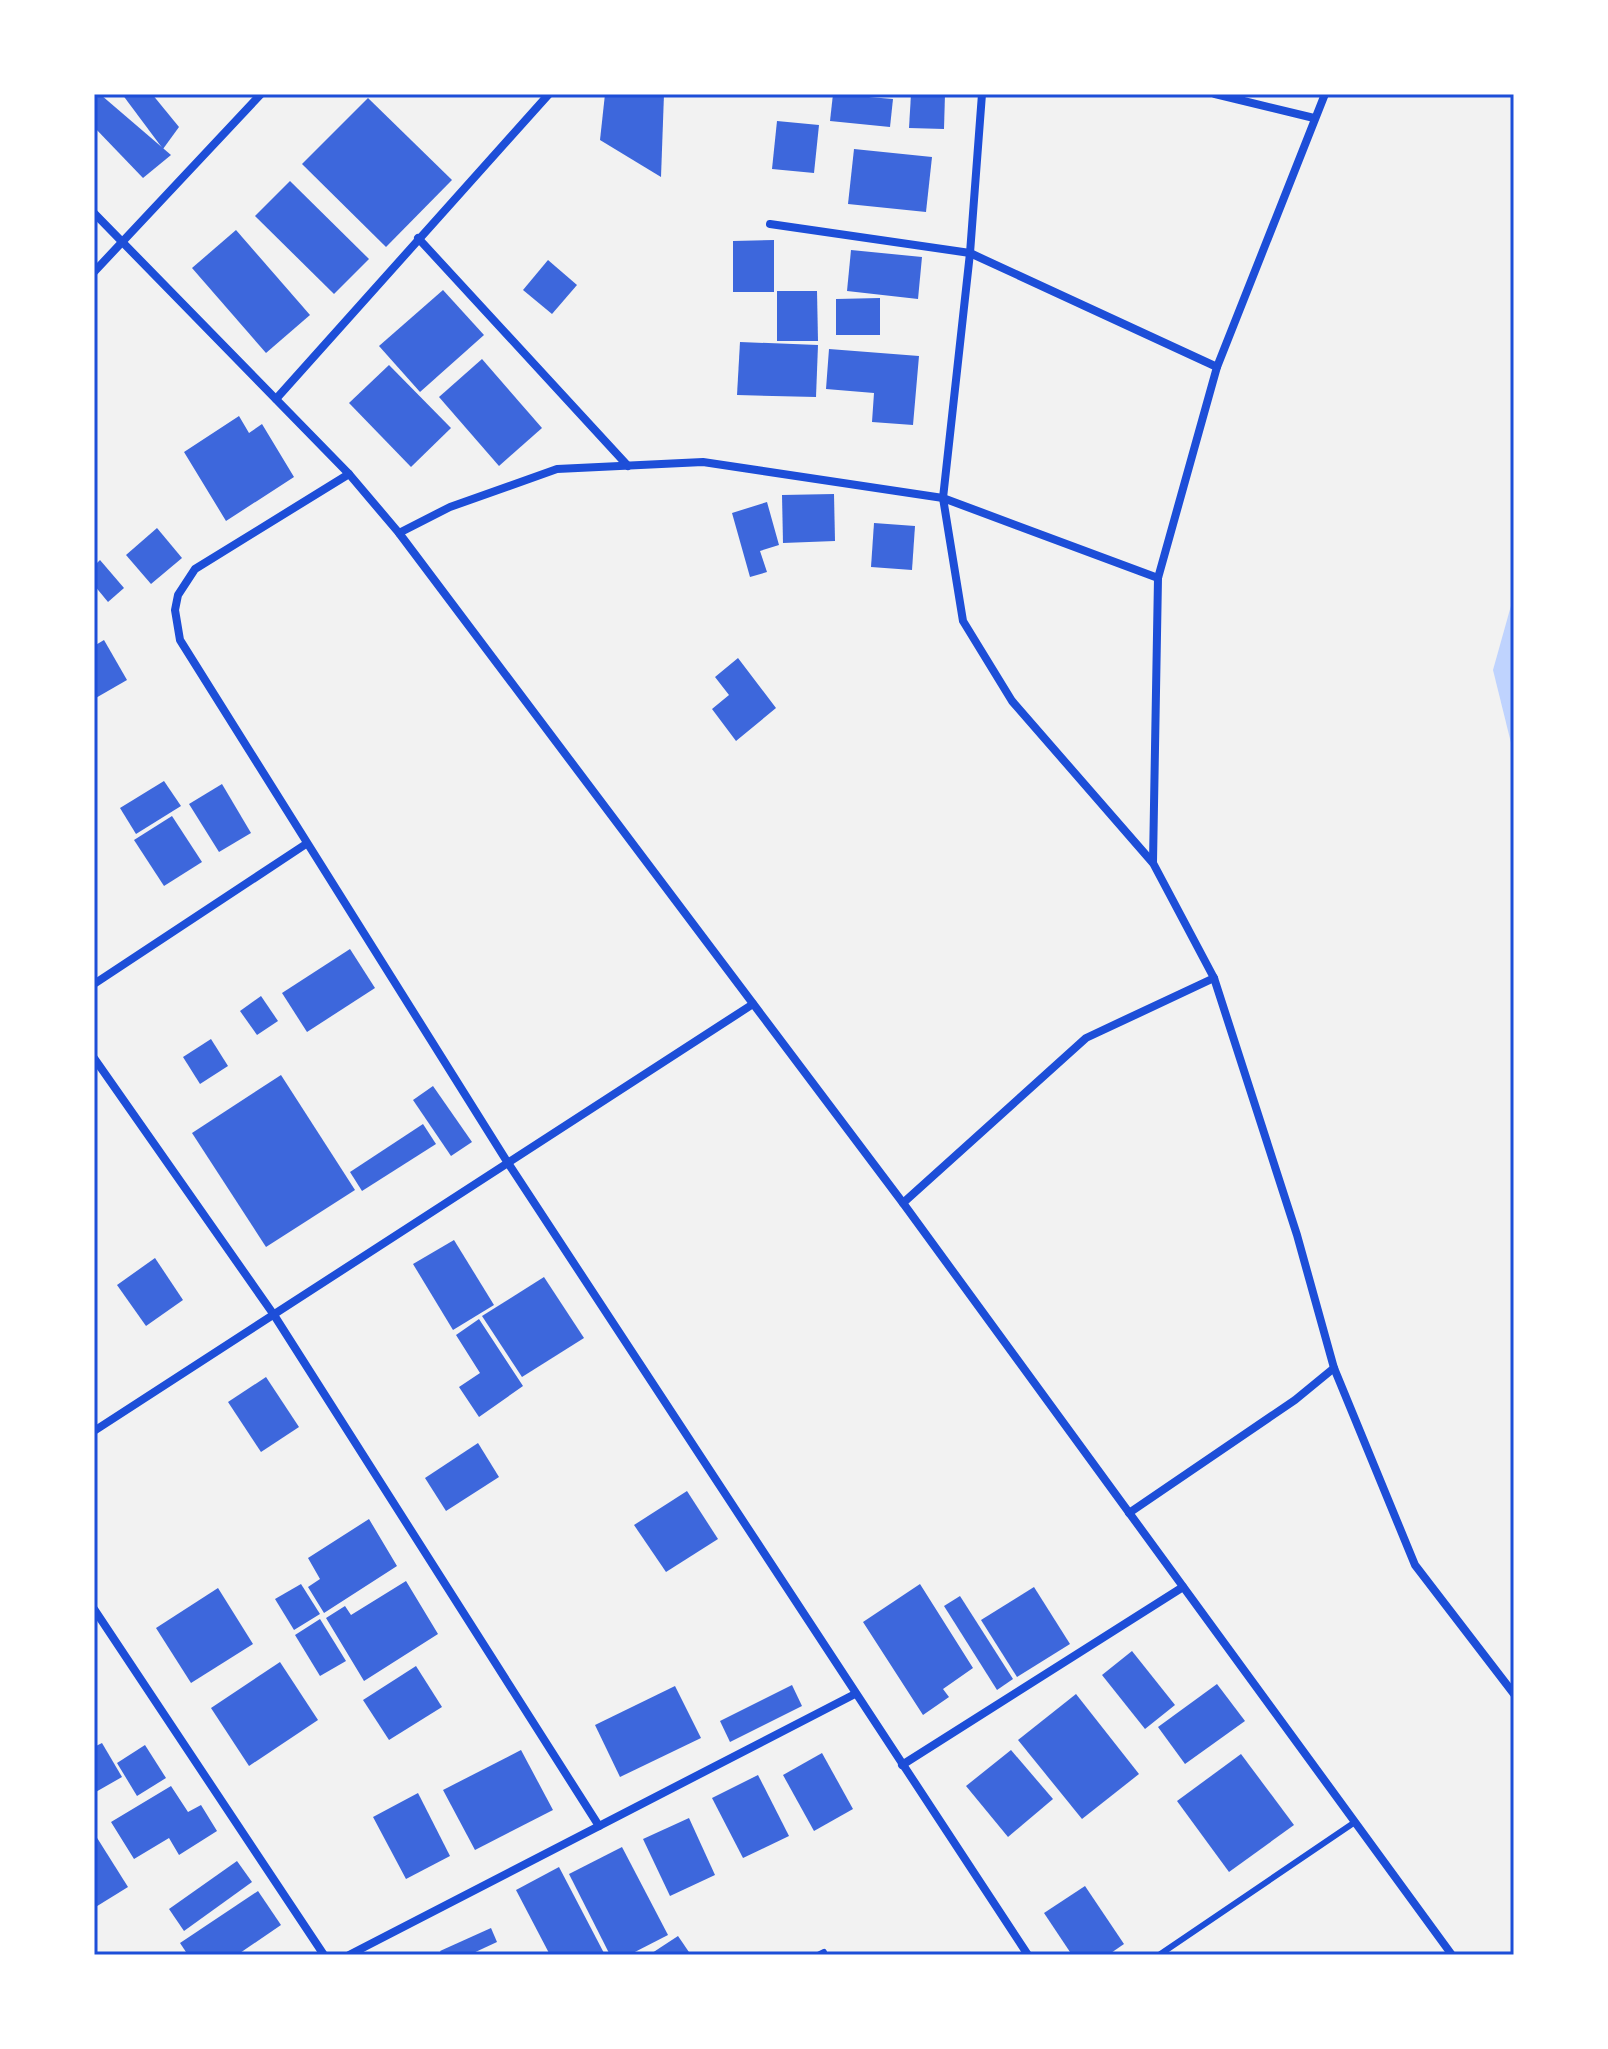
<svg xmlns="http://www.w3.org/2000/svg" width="1608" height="2049" viewBox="0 0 1608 2049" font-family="'Archivo Narrow',sans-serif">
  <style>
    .water { fill: #bfd3fe }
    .building { fill: #3d67dc }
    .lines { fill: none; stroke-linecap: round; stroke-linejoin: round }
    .service { stroke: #1d4ed8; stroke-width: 6 }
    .minor { stroke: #1d4ed8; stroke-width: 8 }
    .neatline { fill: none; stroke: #1d4ed8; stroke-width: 3 }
  </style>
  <rect width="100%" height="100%" fill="#f2f2f2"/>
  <path class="water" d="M 1514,595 L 1514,755 L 1493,670 Z"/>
  <g class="building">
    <path d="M 122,94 L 152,94 L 179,127 L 163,149 Z"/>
    <path d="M 605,94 L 664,94 L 661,177 L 600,140 Z"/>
    <path d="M 833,94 L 893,99 L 890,127 L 830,121 Z"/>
    <path d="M 911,94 L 945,94 L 944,129 L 909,128 Z"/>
    <path d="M 101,95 L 171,155 L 143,178 L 94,127 L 94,99 Z"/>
    <path d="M 368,98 L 452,180 L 386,247 L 302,164 Z"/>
    <path d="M 777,121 L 819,125 L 814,173 L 772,169 Z"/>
    <path d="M 854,149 L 932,157 L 926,212 L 848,204 Z"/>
    <path d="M 290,181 L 369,259 L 334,294 L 255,216 Z"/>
    <path d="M 236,230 L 310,315 L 266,353 L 192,268 Z"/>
    <path d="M 774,240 L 774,292 L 733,292 L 733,241 Z"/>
    <path d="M 851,250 L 922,257 L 918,299 L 847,291 Z"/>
    <path d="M 548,260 L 577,285 L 552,314 L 523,290 Z"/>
    <path d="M 443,290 L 484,335 L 420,392 L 379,346 Z"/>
    <path d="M 777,291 L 817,291 L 818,341 L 777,341 Z"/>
    <path d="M 880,298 L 880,335 L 836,335 L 836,299 Z"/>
    <path d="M 740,342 L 818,345 L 816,397 L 737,395 Z"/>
    <path d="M 829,349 L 919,356 L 913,425 L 872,422 L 874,393 L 826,389 Z"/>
    <path d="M 482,359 L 542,428 L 499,466 L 439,397 Z"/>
    <path d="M 389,365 L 451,428 L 411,467 L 349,403 Z"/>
    <path d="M 239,416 L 249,433 L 262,424 L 294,477 L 226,521 L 184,452 Z"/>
    <path d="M 834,494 L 835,541 L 783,543 L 782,495 Z"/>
    <path d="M 767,502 L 779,545 L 760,551 L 767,572 L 750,577 L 732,513 Z"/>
    <path d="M 874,523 L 915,526 L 912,570 L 871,567 Z"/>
    <path d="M 157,528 L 182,558 L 151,584 L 126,555 Z"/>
    <path d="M 100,560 L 124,588 L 108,602 L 94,585 L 94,566 Z"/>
    <path d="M 104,640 L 127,680 L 94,699 L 94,646 Z"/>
    <path d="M 738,658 L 776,708 L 736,741 L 712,709 L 729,695 L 715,677 Z"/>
    <path d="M 164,781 L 181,806 L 136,834 L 120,808 Z"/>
    <path d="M 222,784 L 251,833 L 219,852 L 189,804 Z"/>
    <path d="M 172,816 L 202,862 L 164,886 L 134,840 Z"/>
    <path d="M 350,949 L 375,988 L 307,1032 L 282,993 Z"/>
    <path d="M 261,996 L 278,1021 L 257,1035 L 240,1011 Z"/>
    <path d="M 211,1039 L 228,1066 L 200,1084 L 183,1057 Z"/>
    <path d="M 281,1075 L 355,1190 L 266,1247 L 192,1133 Z"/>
    <path d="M 433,1086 L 472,1142 L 451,1156 L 413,1100 Z"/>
    <path d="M 423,1124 L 436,1144 L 362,1191 L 350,1172 Z"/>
    <path d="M 454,1240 L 494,1305 L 453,1330 L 413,1264 Z"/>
    <path d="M 155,1258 L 183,1300 L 146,1326 L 117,1285 Z"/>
    <path d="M 544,1277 L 584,1338 L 522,1377 L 482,1316 Z"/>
    <path d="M 479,1319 L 523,1386 L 479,1417 L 459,1387 L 480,1373 L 456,1335 Z"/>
    <path d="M 266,1377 L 299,1427 L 261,1452 L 228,1402 Z"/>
    <path d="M 478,1443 L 499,1477 L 446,1511 L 425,1478 Z"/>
    <path d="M 687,1491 L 718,1539 L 666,1572 L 634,1525 Z"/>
    <path d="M 369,1519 L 397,1566 L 324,1613 L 308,1587 L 320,1579 L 308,1558 Z"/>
    <path d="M 406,1581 L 438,1634 L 364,1681 L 326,1618 L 345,1606 L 351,1615 Z"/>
    <path d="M 301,1584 L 320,1614 L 294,1630 L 275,1599 Z"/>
    <path d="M 920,1584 L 973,1668 L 943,1689 L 949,1697 L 923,1715 L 863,1622 Z"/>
    <path d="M 1034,1587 L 1070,1644 L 1017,1677 L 981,1620 Z"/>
    <path d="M 218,1588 L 253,1644 L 191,1683 L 156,1628 Z"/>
    <path d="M 960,1596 L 1013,1679 L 997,1690 L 944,1606 Z"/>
    <path d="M 320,1619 L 346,1661 L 320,1676 L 295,1635 Z"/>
    <path d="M 1132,1651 L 1175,1705 L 1145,1729 L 1102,1675 Z"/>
    <path d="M 280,1662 L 318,1720 L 249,1766 L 211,1708 Z"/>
    <path d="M 416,1666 L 442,1707 L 389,1740 L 363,1700 Z"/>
    <path d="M 1217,1684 L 1245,1721 L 1185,1764 L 1158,1727 Z"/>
    <path d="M 792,1685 L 802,1706 L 730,1742 L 720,1721 Z"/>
    <path d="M 675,1686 L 701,1738 L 620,1777 L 595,1725 Z"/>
    <path d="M 1076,1694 L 1139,1774 L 1082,1819 L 1018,1740 Z"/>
    <path d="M 102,1743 L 122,1777 L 94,1793 L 94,1747 Z"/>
    <path d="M 145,1745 L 166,1778 L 137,1796 L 117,1763 Z"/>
    <path d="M 521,1750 L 553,1810 L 475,1850 L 443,1790 Z"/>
    <path d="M 1011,1750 L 1053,1799 L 1008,1837 L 966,1786 Z"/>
    <path d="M 822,1753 L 853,1809 L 814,1831 L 783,1775 Z"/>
    <path d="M 1241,1754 L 1294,1825 L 1229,1872 L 1177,1801 Z"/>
    <path d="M 758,1775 L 789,1836 L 743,1858 L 712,1798 Z"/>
    <path d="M 171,1786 L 188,1812 L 201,1805 L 217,1831 L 179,1855 L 169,1838 L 134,1859 L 111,1822 Z"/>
    <path d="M 418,1793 L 450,1856 L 406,1879 L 373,1817 Z"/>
    <path d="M 689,1818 L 715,1875 L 670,1896 L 643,1839 Z"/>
    <path d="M 94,1833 L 128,1887 L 94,1908 Z"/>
    <path d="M 622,1847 L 668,1935 L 629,1955 L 610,1955 L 569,1874 Z"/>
    <path d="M 237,1861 L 252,1882 L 184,1931 L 169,1909 Z"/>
    <path d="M 559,1867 L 605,1955 L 550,1955 L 516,1890 Z"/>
    <path d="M 1085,1886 L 1124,1944 L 1108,1955 L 1072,1955 L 1044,1913 Z"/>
    <path d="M 258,1891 L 281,1925 L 237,1955 L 188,1955 L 180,1943 Z"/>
    <path d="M 491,1928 L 497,1942 L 469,1955 L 442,1955 L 440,1951 Z"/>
    <path d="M 678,1936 L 691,1955 L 649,1955 Z"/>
  </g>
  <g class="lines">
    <g class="service">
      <path d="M 818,1955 L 824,1952"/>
      <path d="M 1159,1955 L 1355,1822"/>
    </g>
    <g class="minor">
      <path d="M 982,94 L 970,253 L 943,498 L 963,621 L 1012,701 L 1153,863 L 1214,978 L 1297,1235 L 1334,1368 L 1415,1565 L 1514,1694"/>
      <path d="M 1215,94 L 1314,118"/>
      <path d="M 94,213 L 349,474 L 399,533 L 903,1203 L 1452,1955"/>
      <path d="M 770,224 L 970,253 L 1217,367"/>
      <path d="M 418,238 L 628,466"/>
      <path d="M 94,272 L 261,94"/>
      <path d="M 276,399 L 549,94"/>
      <path d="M 349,474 L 195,569 L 178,595 L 175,610 L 180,640 L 508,1163 L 1028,1955"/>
      <path d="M 399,533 L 450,507 L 557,469 L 703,462 L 943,498 L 1158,578"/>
      <path d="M 1153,862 L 1158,578 L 1217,367 L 1325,94"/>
      <path d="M 94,984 L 306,844"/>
      <path d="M 94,1058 L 274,1315 L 599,1826"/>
      <path d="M 903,1203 L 1086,1038 L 1214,978"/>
      <path d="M 94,1431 L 753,1004"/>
      <path d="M 1129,1513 L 1295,1400 L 1334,1368"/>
      <path d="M 94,1609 L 324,1955"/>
      <path d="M 902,1765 L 1183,1587"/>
      <path d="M 349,1955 L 855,1694"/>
    </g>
  </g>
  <rect width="1608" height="2049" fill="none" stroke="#ffffff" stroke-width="192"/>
  <rect x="96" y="96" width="1416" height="1857" class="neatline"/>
</svg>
